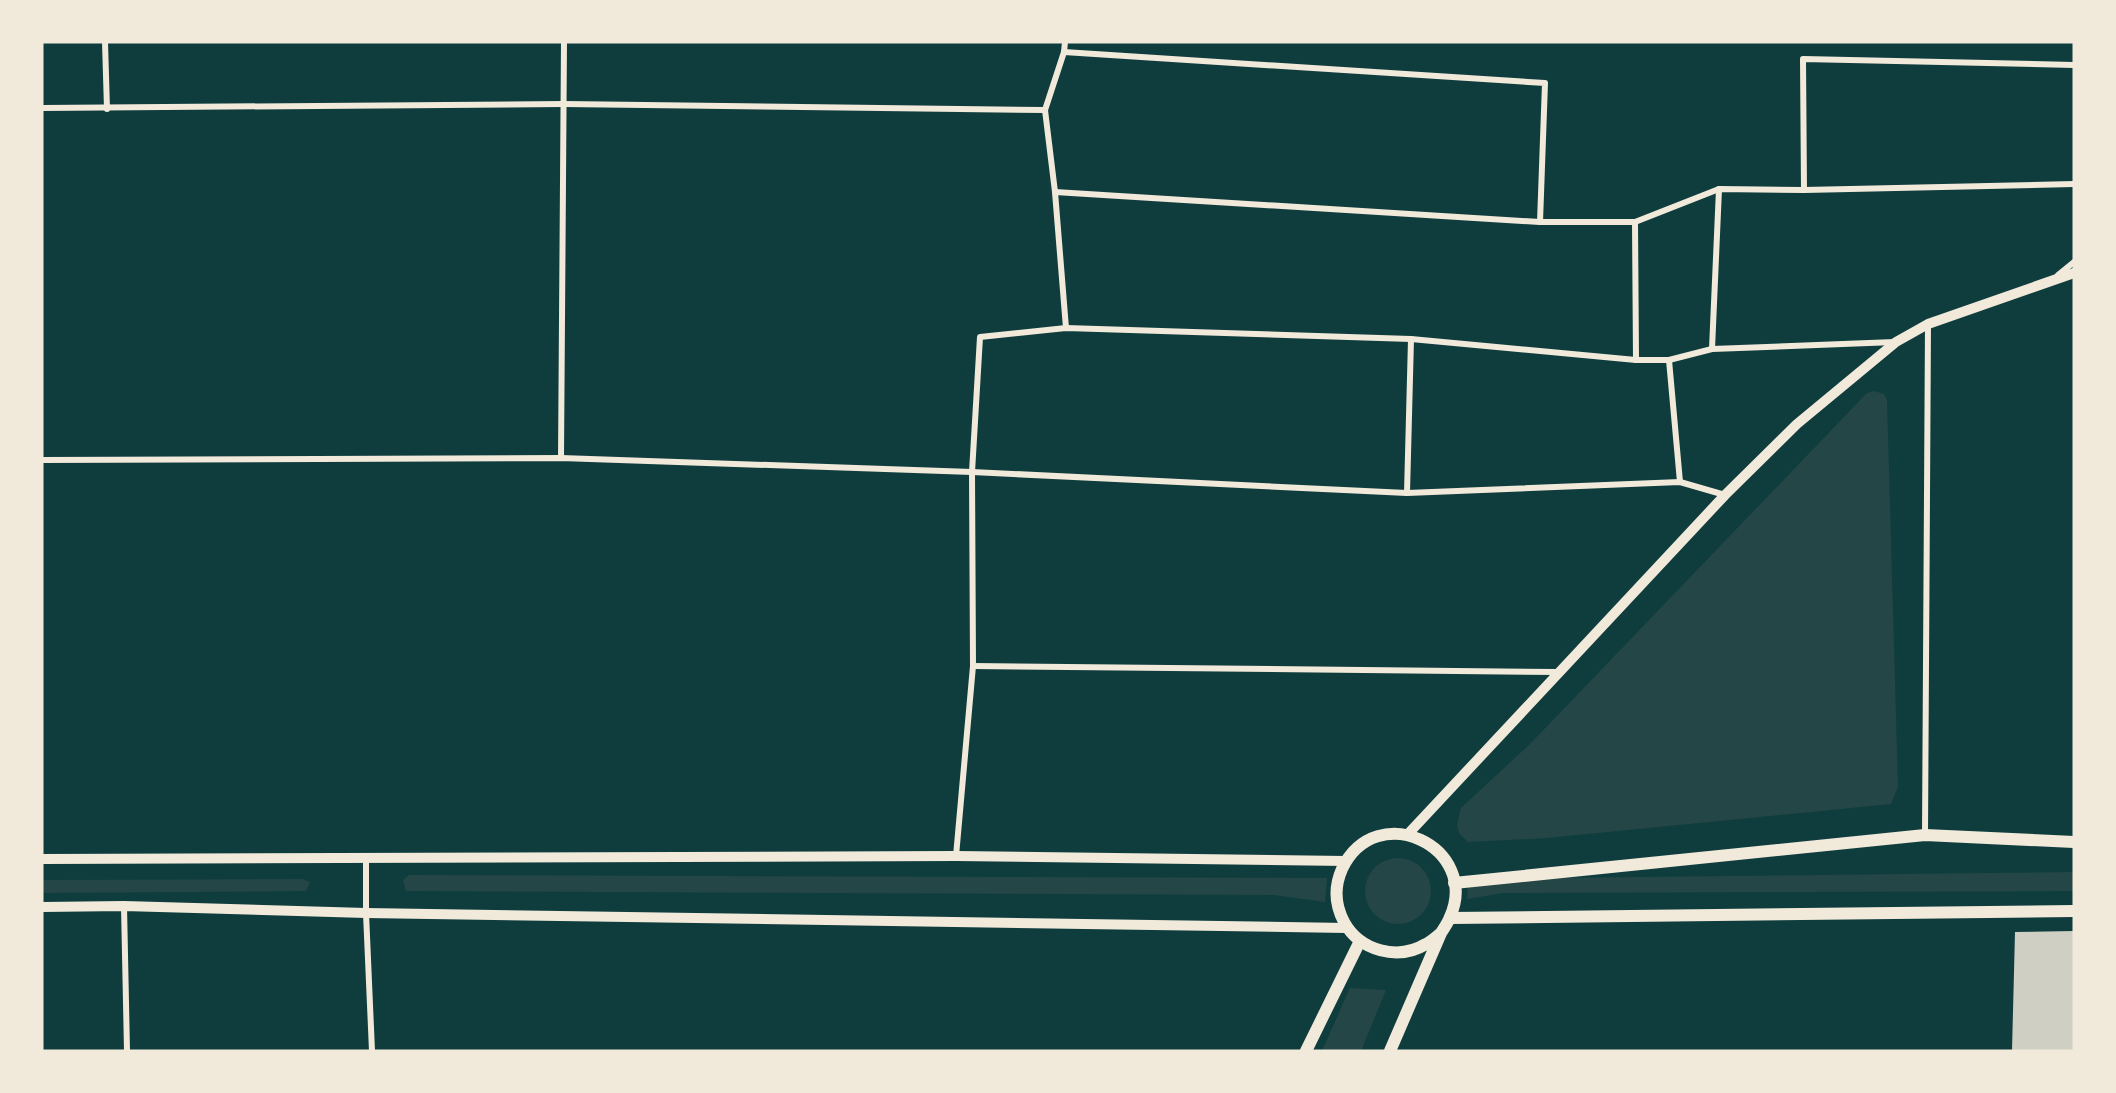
<svg xmlns="http://www.w3.org/2000/svg" width="2116" height="1093" viewBox="0 0 2116 1093" font-family="Arial,sans-serif">
  <style>
    .green { fill: #244646 }
    .building { fill: #cfcfc3 }
    .lines { fill: none; stroke-linecap: round; stroke-linejoin: round }
    .minor { stroke: #f1e9da; stroke-width: 6 }
    .tertiary { stroke: #f1e9da; stroke-width: 10 }
    .secondary { stroke: #f1e9da; stroke-width: 12 }
  </style>
  <rect width="100%" height="100%" fill="#0f3d3e"/>
  <g class="green">
    <path d="M 1874,391 L 1884,394 L 1887,400 L 1898,787 L 1891,804 L 1547,838 L 1468,842 L 1459,833 L 1457,824 L 1461,808 L 1531,743 L 1867,393 Z"/>
    <circle cx="1398" cy="891" r="33"/>
    <path d="M 2074,872 L 2074,891 L 1503,893 L 1467,899 L 1468,879 Z"/>
    <path d="M 409,875 L 1327,878 L 1325,902 L 1274,895 L 406,891 L 403,880 Z"/>
    <path d="M 302,879 L 310,882 L 306,891 L 42,893 L 42,880 Z"/>
    <path d="M 1350,988 L 1386,990 L 1361,1051 L 1322,1051 Z"/>
  </g>
  <path class="building" d="M 2074,931 L 2074,1051 L 2012,1051 L 2015,932 Z"/>
  <g class="lines">
    <g class="minor">
      <path d="M 105,42 L 107,109"/>
      <path d="M 1065,42 L 1064,52 L 1045,110 L 1055,192 L 1066,328"/>
      <path d="M 1064,52 L 1545,83 L 1540,222"/>
      <path d="M 42,108 L 564,104 L 1045,110"/>
      <path d="M 1804,190 L 1803,59 L 2074,65"/>
      <path d="M 1055,192 L 1540,222 L 1635,222 L 1719,189 L 1804,190 L 2074,184"/>
      <path d="M 1635,222 L 1636,360"/>
      <path d="M 2058,275 L 2074,262"/>
      <path d="M 1712,349 L 1719,189"/>
      <path d="M 1669,360 L 1680,482"/>
      <path d="M 561,458 L 564,42"/>
      <path d="M 42,460 L 561,458 L 972,472 L 1407,493 L 1680,482 L 1725,495"/>
      <path d="M 1407,493 L 1411,339"/>
      <path d="M 973,666 L 1558,672"/>
      <path d="M 1925,835 L 1928,324"/>
      <path d="M 956,856 L 973,666 L 972,472 L 980,337 L 1066,328 L 1411,339 L 1636,360 L 1669,360 L 1712,349 L 1895,342"/>
      <path d="M 366,858 L 366,913 L 372,1051"/>
      <path d="M 124,906 L 127,1051"/>
    </g>
    <g class="tertiary">
      <path d="M 1408,834 L 1725,495 L 1797,424 L 1896,342 L 1928,324 L 2074,273"/>
      <path d="M 42,859 L 956,856 L 1346,861"/>
      <path d="M 42,907 L 124,906 L 366,913 L 1347,928"/>
    </g>
    <g class="secondary">
      <path d="M 1454,883 L 1925,835 L 2074,842"/>
      <path d="M 1450,918 L 2074,911"/>
      <path d="M 1306,1051 L 1360,941"/>
      <path d="M 1390,1051 L 1441,933 C 1444,928 1448,923 1450,917 C 1481,847 1376,797 1342,869 C 1334,887 1335,905 1344,922 C 1360,951 1398,961 1426,944 C 1432,941 1436,937 1441,933"/>
    </g>
  </g>
  <rect width="2116" height="1093" fill="none" stroke="#f1e9da" stroke-width="87"/>
</svg>
